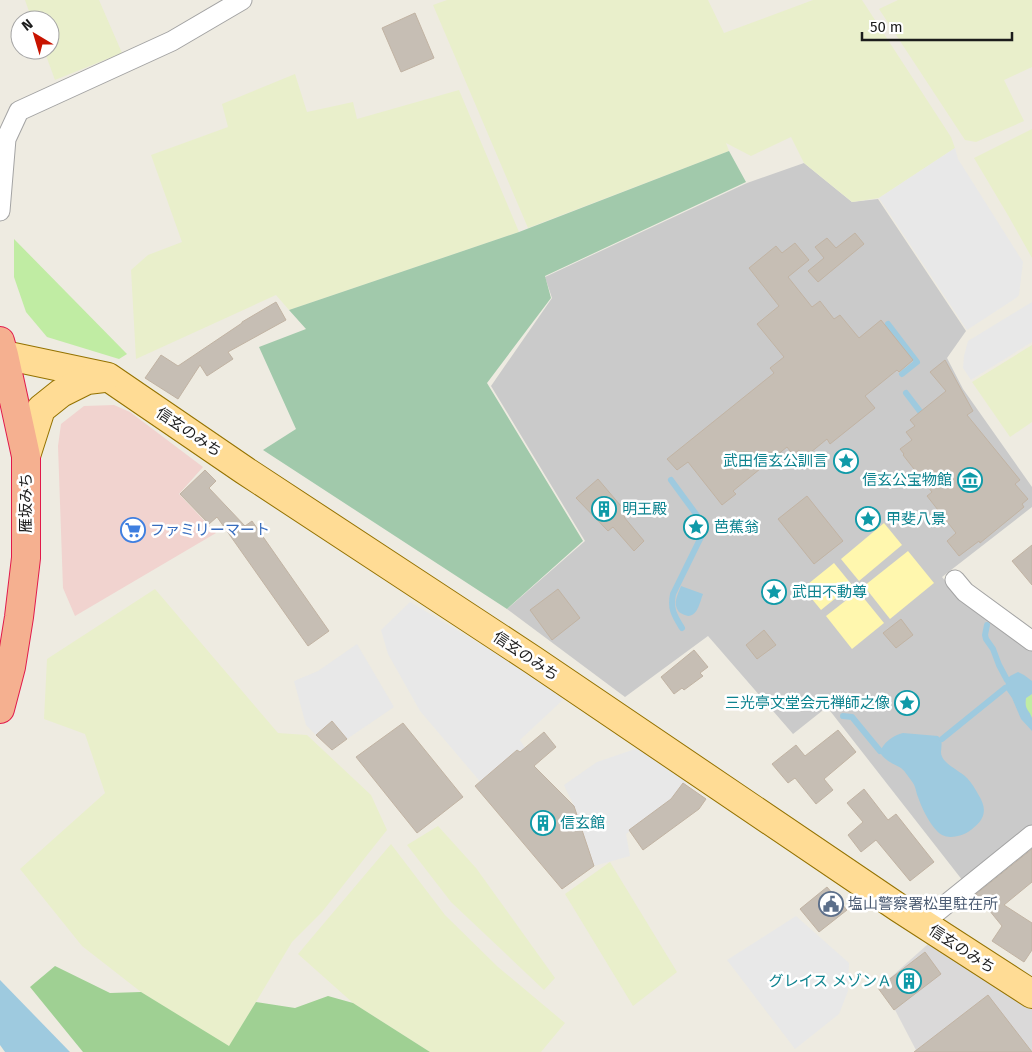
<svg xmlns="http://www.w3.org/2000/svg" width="1032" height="1052" viewBox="0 0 1032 1052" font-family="'Fira Sans','Noto Sans JP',sans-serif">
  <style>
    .residential { fill: #dad9d9 }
    .commercial { fill: #f1d3cf }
    .religious { fill: #cacaca }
    .farmland { fill: #e9efcb }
    .grass { fill: #c0eca3 }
    .forest { fill: #9fd093 }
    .sand { fill: #fff7ae }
    .cemetery { fill: #a1c9ab }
    .parking { fill: #e8e8e8 }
    .water { fill: #9ecadf }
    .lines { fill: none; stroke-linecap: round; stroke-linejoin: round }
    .stream { stroke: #9ecadf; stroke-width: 6 }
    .building { fill: #c6beb4; stroke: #c1b3a3 }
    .minor-casing { stroke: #a3a3a3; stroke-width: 21 }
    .primary-casing { stroke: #947200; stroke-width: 30 }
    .trunk-casing { stroke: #e1194a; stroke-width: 30 }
    .minor { stroke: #fff; stroke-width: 19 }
    .primary { stroke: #ffdc95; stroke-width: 28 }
    .trunk { stroke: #f5b090; stroke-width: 28 }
    .labels { text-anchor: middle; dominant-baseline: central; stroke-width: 5; stroke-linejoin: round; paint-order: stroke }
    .street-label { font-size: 15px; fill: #1c1c1c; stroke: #fff }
    .culture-label { font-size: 15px; fill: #0d838f; stroke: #fff; text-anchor: start }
    .shop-label { font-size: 15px; fill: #366cbe; stroke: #fff; text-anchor: start }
    .service-label { font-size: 15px; fill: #4e5e75; stroke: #fff; text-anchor: start }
  </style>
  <rect width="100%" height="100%" fill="#eeebe1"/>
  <path class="residential" d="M 936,937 L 1032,1008 L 1032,1052 L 917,1052 L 882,985 Z"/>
  <path class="commercial" d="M 114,405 L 130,412 L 203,467 L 179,494 L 216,533 L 75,616 L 63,588 L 58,446 L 61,424 L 84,406 Z"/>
  <path class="religious" d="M 804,163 L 852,202 L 878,199 L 966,331 L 947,358 L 963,389 L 1032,487 L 1032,507 L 942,577 L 954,592 L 1013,635 L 1032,651 L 1032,825 L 963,881 L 827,707 L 793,734 L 708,636 L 625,697 L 507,609 L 585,541 L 491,386 L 552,298 L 545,277 L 747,183 Z"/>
  <g class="farmland">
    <path d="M 25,0 L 99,0 L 122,53 L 55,80 L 44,50 L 50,50 L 50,20 L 32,20 Z"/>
    <path d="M 447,0 L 708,0 L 724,33 L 813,0 L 862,0 L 951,137 L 955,148 L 879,198 L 852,202 L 804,163 L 791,137 L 751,156 L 726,143 L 729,151 L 528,228 L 433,5 Z"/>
    <path d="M 898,0 L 1032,0 L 1032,67 L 1004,80 L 1024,121 L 976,142 L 965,140 L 879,9 Z"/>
    <path d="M 295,74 L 307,112 L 353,102 L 357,119 L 459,90 L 519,232 L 289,310 L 276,295 L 136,359 L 131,270 L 148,255 L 182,242 L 151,155 L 228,127 L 222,104 Z"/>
    <path d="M 1032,129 L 1032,258 L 1009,217 L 974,158 Z"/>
    <path d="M 1032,345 L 1032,422 L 1010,437 L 972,382 Z"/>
    <path d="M 155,589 L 278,733 L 307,735 L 371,795 L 387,830 L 322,912 L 292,942 L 229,1047 L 141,992 L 82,946 L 20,869 L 105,793 L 85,734 L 44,719 L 47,659 Z"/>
    <path d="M 438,826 L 476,868 L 555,978 L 544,990 L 451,902 L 407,845 Z"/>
    <path d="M 391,844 L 445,915 L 498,967 L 565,1023 L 541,1052 L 430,1052 L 353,1003 L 298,954 Z"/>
    <path d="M 610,862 L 677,972 L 633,1006 L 565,894 Z"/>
  </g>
  <g class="grass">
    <path d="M 14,239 L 127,354 L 119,359 L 47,337 L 26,312 L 14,277 Z"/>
    <path d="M 1032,694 L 1032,718 C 1027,712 1024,706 1026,698 Z"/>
  </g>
  <path class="forest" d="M 55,966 L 110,993 L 141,992 L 229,1046 L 256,1002 L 295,1008 L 328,996 L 353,1003 L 430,1052 L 83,1052 L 30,987 Z"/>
  <g class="sand">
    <path d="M 884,523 L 902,545 L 859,581 L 841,559 Z"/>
    <path d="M 908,551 L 934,583 L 890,619 L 864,586 Z"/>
    <path d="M 834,563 L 852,585 L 821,610 L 803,588 Z"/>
    <path d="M 858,591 L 884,623 L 852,649 L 826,616 Z"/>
  </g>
  <path class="cemetery" d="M 729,151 L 746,182 L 545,276 L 551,298 L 487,383 L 583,541 L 507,609 L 263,450 L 296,429 L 259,347 L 306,329 L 289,310 L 519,232 Z"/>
  <g class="parking">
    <path d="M 955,148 L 958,159 L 1023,262 L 1019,295 L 1016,298 L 967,330 L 879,198 Z"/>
    <path d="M 1032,302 L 1032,342 L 971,380 L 963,368 L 964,356 L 968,341 Z"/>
    <path d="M 410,602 L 567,696 L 520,740 L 527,751 L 483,785 L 420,711 L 388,654 L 381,630 Z"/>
    <path d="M 357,644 L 394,707 L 347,739 L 332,721 L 316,735 L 306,725 L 294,681 L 318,671 Z"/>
    <path d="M 641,747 L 689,778 L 680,793 L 626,834 L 630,856 L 594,866 L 574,806 L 564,785 L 597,762 Z"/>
    <path d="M 796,916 L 849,963 L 848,991 L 839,1014 L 795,1049 L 727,960 Z"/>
  </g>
  <g class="water">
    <path d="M 681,586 L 703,594 C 700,601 698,616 688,616 C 687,616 680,613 679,612 C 672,603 678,595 681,586 Z"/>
    <path d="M 1018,672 L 1024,675 L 1032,681 L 1032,694 L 1026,698 C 1024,710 1029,709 1032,718 C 1032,721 1032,727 1032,731 L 1021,719 L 1012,698 L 1005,688 L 1006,682 L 1010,676 Z"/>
    <path d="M 903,733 L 938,736 C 947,745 935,752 946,762 C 952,768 961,772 967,778 C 972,783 975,789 978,794 C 989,811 984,821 968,832 C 961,836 950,839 942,835 C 932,829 922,809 918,797 C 916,792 916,788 913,783 C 909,778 906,772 901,768 C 892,763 887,762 880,753 C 882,743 894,735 903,733 Z"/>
    <path d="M 0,980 L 70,1052 L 5,1052 L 0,1045 Z"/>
  </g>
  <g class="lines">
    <g class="stream">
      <path d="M 888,324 L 917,362 L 902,374"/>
      <path d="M 906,393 L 925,418"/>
      <path d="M 671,480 L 704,525 L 705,529 L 673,594 C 670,609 674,615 682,628"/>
      <path d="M 987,625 L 985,635 L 986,639 L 993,649 L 999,665 L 1007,680"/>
      <path d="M 843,716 L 852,717 L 880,751"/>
      <path d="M 942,739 L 1005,688"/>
    </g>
  </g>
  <g class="building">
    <path d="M 415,13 L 434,58 L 401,72 L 382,28 Z"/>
    <path d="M 855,233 L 864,244 L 818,282 L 808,271 L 824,258 L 815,247 L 827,238 L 836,248 Z"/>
    <path d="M 795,243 L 809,260 L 788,277 L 812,307 L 820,301 L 834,319 L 840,315 L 859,338 L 881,320 L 913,360 L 899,372 L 897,370 L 865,396 L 875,408 L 830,444 L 827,439 L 805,457 L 799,450 L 793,455 L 787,447 L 733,491 L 736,494 L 722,505 L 688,462 L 677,470 L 667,459 L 774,373 L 770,368 L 784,357 L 757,324 L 779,306 L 749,268 L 776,246 L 782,253 Z"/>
    <path d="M 276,302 L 286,320 L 228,352 L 233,359 L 207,376 L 200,365 L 178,399 L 145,378 L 161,355 L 178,366 L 242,323 L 242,322 Z"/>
    <path d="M 945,360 L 973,411 L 967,415 L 1020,480 L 1015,484 L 1028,499 L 1022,504 L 1024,507 L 980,543 L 979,541 L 959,556 L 947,541 L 956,533 L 927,496 L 932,492 L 903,455 L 904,454 L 900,449 L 912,440 L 906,432 L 915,426 L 910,420 L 946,391 L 930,372 Z"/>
    <path d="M 205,470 L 216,481 L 209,488 L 245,526 L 252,521 L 329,631 L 308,646 L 217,517 L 209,524 L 180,494 Z"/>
    <path d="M 598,479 L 626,512 L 625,512 L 627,514 L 624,517 L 644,541 L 634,551 L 613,527 L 608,531 L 576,498 Z"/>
    <path d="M 807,496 L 843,541 L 814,564 L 778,519 Z"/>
    <path d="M 1032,545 L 1032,585 L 1012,561 Z"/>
    <path d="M 558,589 L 580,618 L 552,640 L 530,610 Z"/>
    <path d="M 901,619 L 913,635 L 896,648 L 883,633 Z"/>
    <path d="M 764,630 L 776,645 L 757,659 L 746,645 Z"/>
    <path d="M 694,650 L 708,667 L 700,673 L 703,676 L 684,690 L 682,688 L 674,694 L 661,677 Z"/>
    <path d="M 332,721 L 347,739 L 332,750 L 316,735 Z"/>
    <path d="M 403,723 L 463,797 L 417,833 L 356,757 Z"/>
    <path d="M 838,730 L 856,752 L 824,779 L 833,790 L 816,804 L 795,778 L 788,783 L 772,764 L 796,745 L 805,756 Z"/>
    <path d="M 544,732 L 556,747 L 534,766 L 574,806 L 594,866 L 562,889 L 475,786 L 517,750 L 520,752 Z"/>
    <path d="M 683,783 L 706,799 L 699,809 L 643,850 L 629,830 L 671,799 Z"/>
    <path d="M 864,789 L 888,820 L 896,814 L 934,862 L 910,881 L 876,840 L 861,852 L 848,835 L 863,822 L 847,803 Z"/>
    <path d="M 1032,849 L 1032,882 L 1004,905 L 1032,923 L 1032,950 L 1024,962 L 992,941 L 1002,926 L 976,894 Z"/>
    <path d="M 827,887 L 847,910 L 819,932 L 800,909 Z"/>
    <path d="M 925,952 L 941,974 L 894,1010 L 878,988 Z"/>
    <path d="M 988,995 L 1032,1052 L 914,1052 Z"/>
  </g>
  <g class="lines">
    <defs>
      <g id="minor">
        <path d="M 0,211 L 6,139 L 19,111 L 172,41 L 242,0"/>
        <path d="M 955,580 L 965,592 L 1032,641"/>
        <path d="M 923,923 L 1032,835"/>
      </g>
      <g id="primary">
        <path d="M 4,355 L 108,377 L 244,470 L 533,660 L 899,908 L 1032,994"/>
        <path d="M 26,456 L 41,409 L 61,393 L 87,380 L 104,378"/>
      </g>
      <path id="trunk" d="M 0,341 L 4,355 L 26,456 L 26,558 L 19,617 L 11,667 L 0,709"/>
    </defs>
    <use href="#minor" class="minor-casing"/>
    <use href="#primary" class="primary-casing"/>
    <use href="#trunk" class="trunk-casing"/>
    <use href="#minor" class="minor"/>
    <use href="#primary" class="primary"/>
    <use href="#trunk" class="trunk"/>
  </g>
  <defs>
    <symbol id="sight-ring" viewBox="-11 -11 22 22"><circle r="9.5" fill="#fff" stroke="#0f9aa8" stroke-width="1.5"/><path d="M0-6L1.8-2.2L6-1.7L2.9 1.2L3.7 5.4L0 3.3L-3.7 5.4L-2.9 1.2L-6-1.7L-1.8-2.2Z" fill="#0f9aa8"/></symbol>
    <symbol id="museum-ring" viewBox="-11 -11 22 22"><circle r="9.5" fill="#fff" stroke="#0f9aa8" stroke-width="1.5"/><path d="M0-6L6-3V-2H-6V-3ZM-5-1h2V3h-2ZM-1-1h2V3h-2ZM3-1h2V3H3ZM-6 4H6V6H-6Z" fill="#0f9aa8"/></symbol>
    <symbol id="building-ring" viewBox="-11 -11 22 22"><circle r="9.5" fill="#fff" stroke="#0f9aa8" stroke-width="1.5"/><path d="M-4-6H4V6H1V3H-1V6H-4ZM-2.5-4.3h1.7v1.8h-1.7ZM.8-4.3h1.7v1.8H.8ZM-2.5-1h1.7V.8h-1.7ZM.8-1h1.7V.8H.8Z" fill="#0f9aa8"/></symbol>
    <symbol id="supermarket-ring" viewBox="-11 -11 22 22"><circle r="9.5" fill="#fff" stroke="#3f7fe0" stroke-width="1.5"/><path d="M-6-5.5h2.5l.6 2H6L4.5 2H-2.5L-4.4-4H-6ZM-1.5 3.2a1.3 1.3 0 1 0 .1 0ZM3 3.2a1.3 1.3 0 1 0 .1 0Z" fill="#3f7fe0"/></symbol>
    <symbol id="civic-ring" viewBox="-11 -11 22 22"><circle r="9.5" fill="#fff" stroke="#5c6f8a" stroke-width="1.5"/><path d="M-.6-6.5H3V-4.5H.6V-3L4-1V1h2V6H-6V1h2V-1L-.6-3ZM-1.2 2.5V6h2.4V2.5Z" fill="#5c6f8a"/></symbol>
  </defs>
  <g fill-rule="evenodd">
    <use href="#sight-ring" x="832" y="447" width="28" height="28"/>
    <use href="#museum-ring" x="956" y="466" width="28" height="28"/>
    <use href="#building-ring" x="590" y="495" width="28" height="28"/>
    <use href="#sight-ring" x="854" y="505" width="28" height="28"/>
    <use href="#sight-ring" x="682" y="513" width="28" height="28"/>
    <use href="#supermarket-ring" x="119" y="516" width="28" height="28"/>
    <use href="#sight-ring" x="760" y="578" width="28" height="28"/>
    <use href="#sight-ring" x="893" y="689" width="28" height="28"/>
    <use href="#building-ring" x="529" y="809" width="28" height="28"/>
    <use href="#civic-ring" x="817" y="890" width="28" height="28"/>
    <use href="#building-ring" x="895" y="967" width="28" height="28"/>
  </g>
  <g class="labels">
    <g class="street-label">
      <text transform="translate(189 432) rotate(34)">信玄のみち</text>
      <text transform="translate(26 503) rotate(-90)">雁坂みち</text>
      <text transform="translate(526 656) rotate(34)">信玄のみち</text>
      <text transform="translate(962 949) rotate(33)">信玄のみち</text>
    </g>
    <g class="culture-label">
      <text x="828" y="461" text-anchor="end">武田信玄公訓言</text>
      <text x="952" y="480" text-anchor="end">信玄公宝物館</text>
      <text x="622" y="509">明王殿</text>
      <text x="886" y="519">甲斐八景</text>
      <text x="714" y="527">芭蕉翁</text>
      <text x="792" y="592">武田不動尊</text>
      <text x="890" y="703" text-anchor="end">三光亭文堂会元禅師之像</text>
      <text x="560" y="823">信玄館</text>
      <text x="892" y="981" text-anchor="end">グレイス メゾンＡ</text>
    </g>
    <g class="shop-label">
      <text x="150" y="530">ファミリーマート</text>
    </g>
    <g class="service-label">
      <text x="848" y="904">塩山警察署松里駐在所</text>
    </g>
  </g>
  <g transform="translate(35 35) rotate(322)"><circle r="24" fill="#ffffff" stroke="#a4a4a4"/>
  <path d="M0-4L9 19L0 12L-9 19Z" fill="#c81400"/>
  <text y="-8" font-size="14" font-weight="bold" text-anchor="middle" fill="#1c1c1c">N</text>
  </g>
  <path d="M862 32v8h150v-8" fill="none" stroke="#1c1c1c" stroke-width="2.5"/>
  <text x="870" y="32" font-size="15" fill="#1c1c1c" stroke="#ffffff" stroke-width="4" paint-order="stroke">50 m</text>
</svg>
